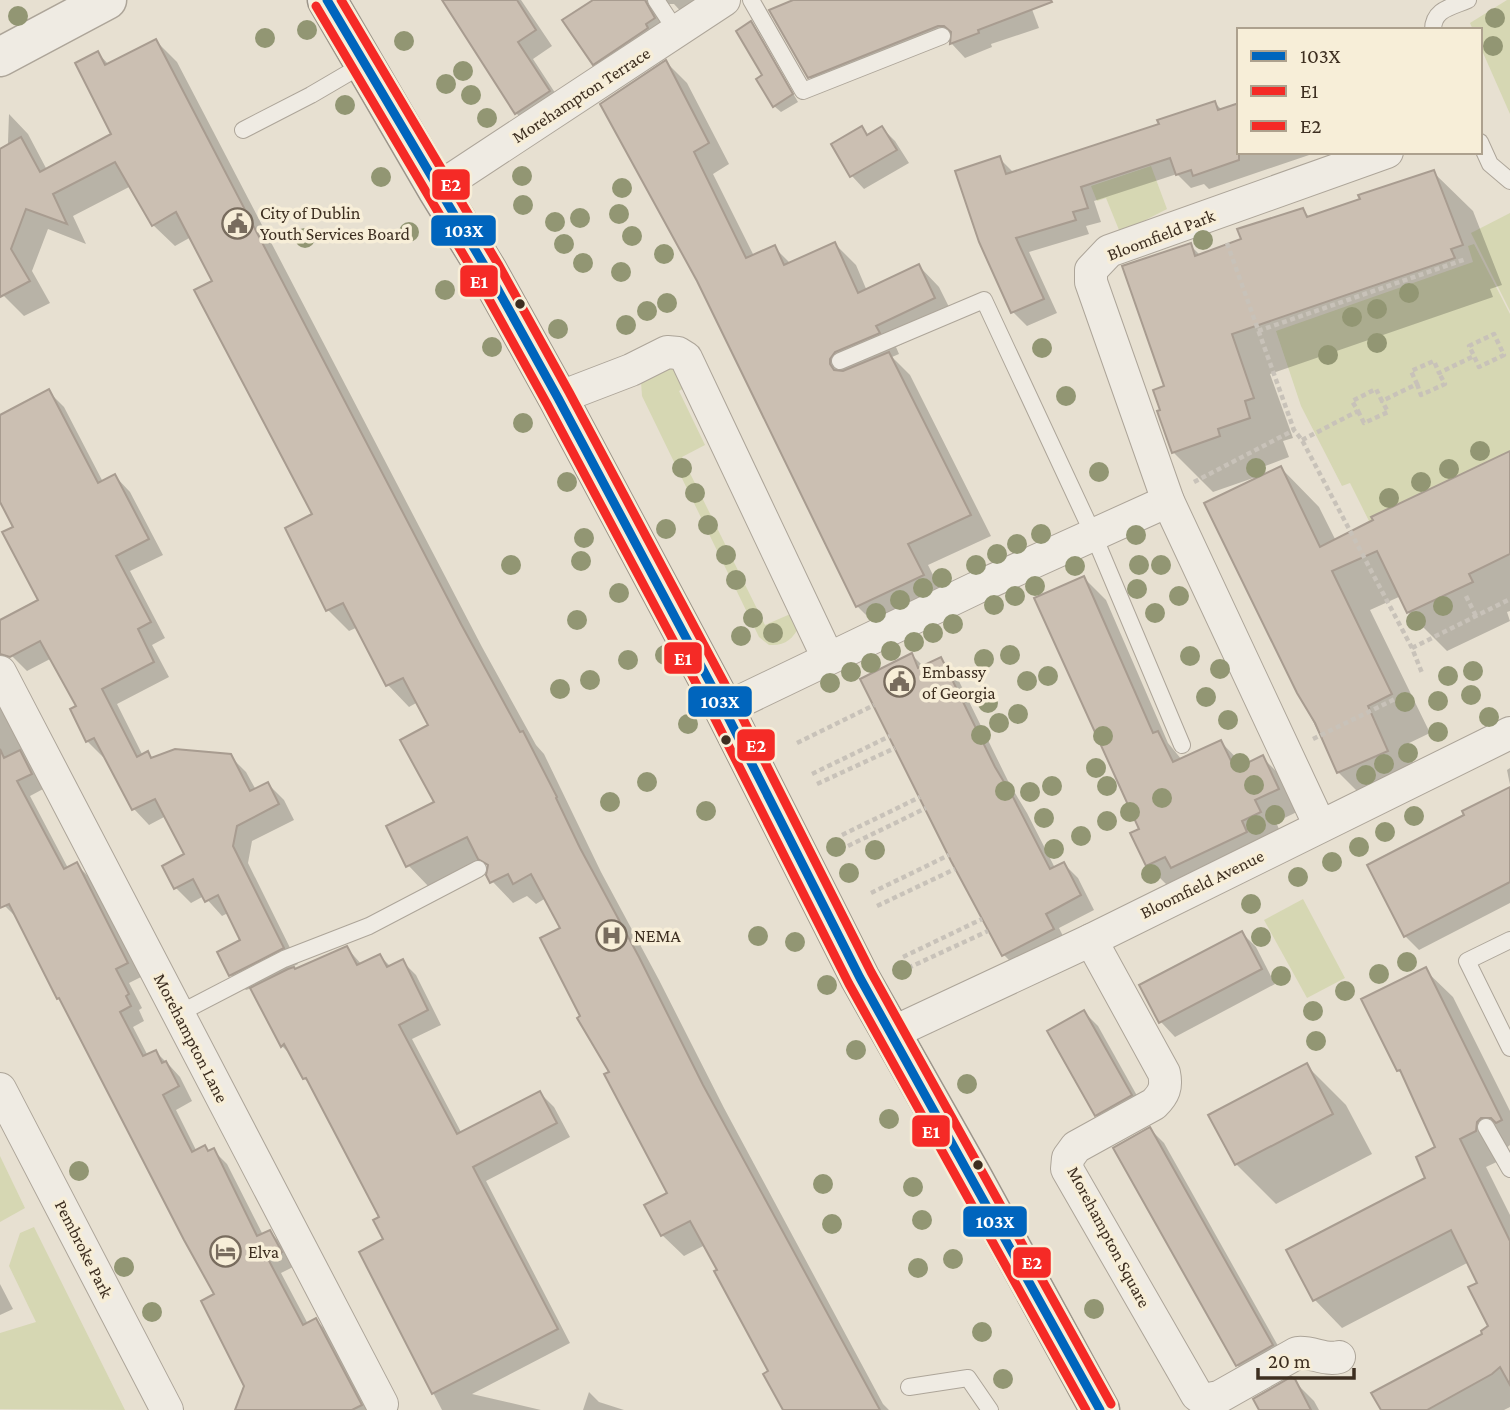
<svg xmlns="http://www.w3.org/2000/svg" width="1510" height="1410" viewBox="0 0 1510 1410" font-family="'Crimson Pro',serif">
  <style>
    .green { fill: #d6d7b3 }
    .shadow { fill: #0003 }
    .building { fill: #cbbfb2; stroke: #a89c90; stroke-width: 2 }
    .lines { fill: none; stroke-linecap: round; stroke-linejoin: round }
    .service-casing { stroke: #ada599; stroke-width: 18 }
    .minor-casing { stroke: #ada599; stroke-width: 34 }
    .tertiary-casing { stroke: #ada599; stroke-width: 41 }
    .secondary-casing { stroke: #9c958a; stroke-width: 41 }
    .path { stroke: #c8c2b9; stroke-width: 4.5; stroke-dasharray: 5 3.5; stroke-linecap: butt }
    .service { stroke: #efebe3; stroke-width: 16 }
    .minor { stroke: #efebe3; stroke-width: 32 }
    .tertiary { stroke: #efebe3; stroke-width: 38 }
    .secondary { stroke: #efebe3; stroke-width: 38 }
    .bus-1-casing { stroke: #f7eed8; stroke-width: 14 }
    .bus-2-casing { stroke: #f7eed8; stroke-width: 14 }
    .bus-3-casing { stroke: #f7eed8; stroke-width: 14 }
    .bus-1 { stroke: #0065bd; stroke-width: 9 }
    .bus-2 { stroke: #f52a26; stroke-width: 9 }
    .bus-3 { stroke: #f52a26; stroke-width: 9 }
    .tree { fill: #929673 }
    .bus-dot { fill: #3d2e20; stroke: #f7eed8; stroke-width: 2.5 }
    .labels { text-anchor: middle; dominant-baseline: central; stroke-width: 7; stroke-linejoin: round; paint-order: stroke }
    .street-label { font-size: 18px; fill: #3d2e20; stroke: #f7eed8 }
    .poi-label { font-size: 18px; fill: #3d2e20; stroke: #f7eed8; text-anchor: start }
    .line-badge { stroke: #f7eed8; stroke-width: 2.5 }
    .badge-label { font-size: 19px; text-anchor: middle; font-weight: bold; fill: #fff }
  </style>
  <rect width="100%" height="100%" fill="#e7e0d1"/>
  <g class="green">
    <path d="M 1507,0 L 1510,0 L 1510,114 L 1480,46 L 1480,30 L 1473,30 L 1470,23 Z"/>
    <path d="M 1151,166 L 1167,209 L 1134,226 L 1119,230 L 1106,198 L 1097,201 L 1091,186 Z"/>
    <path d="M 1510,213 L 1510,311 L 1471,233 Z"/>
    <path d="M 1474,244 L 1510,314 L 1510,455 L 1369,521 L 1350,483 L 1342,486 L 1301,406 L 1276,331 L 1473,262 L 1468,246 Z"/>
    <path d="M 655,367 L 675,368 L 689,385 L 679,391 L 705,445 L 682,457 L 765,625 L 795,612 L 800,626 C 792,639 786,646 769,645 L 759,637 L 642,396 L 641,382 Z"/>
    <path d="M 1303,899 L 1345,978 L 1307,998 L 1264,920 Z"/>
    <path d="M 0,1156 L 25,1208 L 0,1222 Z"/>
    <path d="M 34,1227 L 125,1410 L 0,1409 L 0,1333 L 36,1322 L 9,1266 L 20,1233 Z"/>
  </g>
  <g class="shadow">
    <path d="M 443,0 L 521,0 L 552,46 L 533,59 L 565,108 L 532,129 L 516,113 Z"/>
    <path d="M 595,0 L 713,0 L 687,18 L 674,4 L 665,4 L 668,32 L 608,77 L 594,63 Z"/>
    <path d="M 800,0 L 1044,0 L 1030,4 L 1039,28 L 991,44 L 992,47 L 965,58 L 952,44 L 952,40 L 823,91 L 809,77 Z"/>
    <path d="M 751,23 L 757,30 L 798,102 L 781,112 L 774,106 Z"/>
    <path d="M 156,41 L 177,62 L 482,647 L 536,745 L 544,754 L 601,872 L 659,980 L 724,1108 L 883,1404 L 889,1410 L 785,1410 L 770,1372 L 705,1245 L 684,1256 L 662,1235 L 670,1193 L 582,1016 L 563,929 L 546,898 L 536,904 L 527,896 L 513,903 L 492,881 L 489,867 L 482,860 L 429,887 L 408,865 L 437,803 L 430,726 L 418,702 L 409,707 L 388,685 L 358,627 L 349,631 L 328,610 L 314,515 L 214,282 L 191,237 L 175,246 L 153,225 L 131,186 L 73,216 L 86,244 L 48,229 L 32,271 L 50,303 L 24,316 L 3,295 L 0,290 L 0,167 L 7,169 L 9,114 L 28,134 L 47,170 L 114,135 L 98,53 L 109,65 Z"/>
    <path d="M 666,62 L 687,83 L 729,164 L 713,174 L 754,256 L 774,247 L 791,264 L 835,244 L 856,265 L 867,291 L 919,266 L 939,287 L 955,319 L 896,347 L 899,354 L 892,357 L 910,375 L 991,536 L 928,565 L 944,597 L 878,627 L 857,606 L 698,280 Z"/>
    <path d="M 1215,103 L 1222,110 L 1239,152 L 1318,152 L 1209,189 L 1204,184 L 1191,188 L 1177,174 L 1094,201 L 1101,222 L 1086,226 L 1089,234 L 1029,252 L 1057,313 L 1027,326 L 1013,312 L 999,158 L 1013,172 L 1161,125 Z"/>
    <path d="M 882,128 L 895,141 L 909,163 L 864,189 L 852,176 L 834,145 L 862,129 L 869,136 Z"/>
    <path d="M 1433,172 L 1473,211 L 1502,285 L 1490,289 L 1493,297 L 1270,374 L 1293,438 L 1283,441 L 1289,457 L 1257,469 L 1259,476 L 1213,492 L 1173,452 L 1162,411 L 1190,245 L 1201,256 L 1243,240 L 1303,210 L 1310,218 Z"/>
    <path d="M 48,391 L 64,407 L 103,482 L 115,476 L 130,492 L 163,555 L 130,571 L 165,638 L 152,645 L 169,677 L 117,704 L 143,756 L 148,753 L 154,759 L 230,756 L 246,772 L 256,790 L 268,784 L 284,800 L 294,820 L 252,841 L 248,863 L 298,964 L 292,967 L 295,971 L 347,948 L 362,965 L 380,956 L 391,967 L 402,961 L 416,975 L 441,1025 L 412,1039 L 462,1134 L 540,1093 L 554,1107 L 570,1137 L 486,1181 L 570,1343 L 472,1394 L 541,1410 L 442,1410 L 361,1253 L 385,1240 L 381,1217 L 312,1085 L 304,1078 L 293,1057 L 282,1046 L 252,988 L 246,990 L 231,975 L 242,941 L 228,913 L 222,916 L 204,896 L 191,903 L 176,888 L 186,855 L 166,816 L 149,825 L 134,809 L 105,755 L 103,757 L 87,741 L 78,707 L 52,658 L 27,671 L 12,656 L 0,634 L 0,622 L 40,601 L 15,527 L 0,498 L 0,417 Z"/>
    <path d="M 1510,453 L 1510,611 L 1507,612 L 1510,621 L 1447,651 L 1408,612 L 1401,596 L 1370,610 L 1430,733 L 1405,745 L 1425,790 L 1377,811 L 1338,772 L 1206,504 L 1281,468 L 1319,507 L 1336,541 Z"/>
    <path d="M 1084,578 L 1106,600 L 1168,743 L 1182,760 L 1221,742 L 1244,766 L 1262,757 L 1284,779 L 1299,811 L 1276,822 L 1281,834 L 1169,887 L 1147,865 L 1142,830 Z"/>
    <path d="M 912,655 L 924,667 L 941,659 L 955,673 L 1009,783 L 1027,813 L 1055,868 L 1064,864 L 1078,878 L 1094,910 L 1059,928 L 1067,944 L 1018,969 L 1004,955 Z"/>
    <path d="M 0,702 L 45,788 L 30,796 L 68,868 L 76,864 L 90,878 L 141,977 L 129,983 L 142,1008 L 139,1010 L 144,1021 L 133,1027 L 148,1056 L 156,1052 L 170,1066 L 180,1077 L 192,1101 L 176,1110 L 197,1152 L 205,1148 L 209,1152 L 213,1150 L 227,1164 L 263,1235 L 270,1232 L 284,1246 L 295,1266 L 281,1273 L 308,1324 L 316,1320 L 330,1334 L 370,1410 L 241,1410 L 246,1386 L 217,1295 L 18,919 L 5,906 L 0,897 Z"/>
    <path d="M 1510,768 L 1510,785 L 1507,770 Z"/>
    <path d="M 1510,789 L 1510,903 L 1419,950 L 1405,936 L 1467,816 Z"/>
    <path d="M 1242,933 L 1256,947 L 1275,984 L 1175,1037 L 1161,1022 L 1141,986 Z"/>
    <path d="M 1425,970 L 1453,997 L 1510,1111 L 1510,1145 L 1504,1150 L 1503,1159 L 1486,1167 L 1510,1215 L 1510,1407 L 1504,1410 L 1383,1410 L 1484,1334 L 1490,1327 L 1479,1283 L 1469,1262 L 1342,1328 L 1315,1300 L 1288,1251 L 1428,1178 L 1438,1148 L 1406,1078 L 1398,1070 Z"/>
    <path d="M 1084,1012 L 1098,1026 L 1145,1110 L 1110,1129 L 1096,1115 Z"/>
    <path d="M 1306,1065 L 1346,1105 L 1372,1154 L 1276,1204 L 1236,1164 Z"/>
    <path d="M 1150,1129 L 1164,1143 L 1286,1360 L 1251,1379 L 1237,1365 Z"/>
    <path d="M 0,1284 L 13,1309 L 0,1315 Z"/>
    <path d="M 1294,1381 L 1314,1401 L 1319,1410 L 1261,1410 Z"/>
    <path d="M 589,1392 L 599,1402 L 624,1410 L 583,1410 Z"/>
  </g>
  <g class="building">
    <path d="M 442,0 L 517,0 L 536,30 L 518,42 L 550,91 L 515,114 Z"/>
    <path d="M 593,0 L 645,0 L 655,18 L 646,24 L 648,28 L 593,65 L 562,20 Z"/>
    <path d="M 793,0 L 1051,0 L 1052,2 L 978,30 L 979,33 L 950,44 L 951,32 L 944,26 L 938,26 L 808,78 L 769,10 Z"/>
    <path d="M 751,21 L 793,94 L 773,107 L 756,79 L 762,75 L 736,31 Z"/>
    <path d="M 156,39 L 461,624 L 520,732 L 523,731 L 557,797 L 556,798 L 580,848 L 639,957 L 703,1085 L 880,1410 L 783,1410 L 763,1374 L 768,1371 L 714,1271 L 717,1270 L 690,1221 L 661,1236 L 644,1205 L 667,1193 L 604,1074 L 609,1072 L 577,1018 L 580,1016 L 540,938 L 560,928 L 531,874 L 513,884 L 508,874 L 490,883 L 486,875 L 488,865 L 478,859 L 467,837 L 406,867 L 386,826 L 434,802 L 400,740 L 428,725 L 403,678 L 386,686 L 343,603 L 326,611 L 285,528 L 312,514 L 194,290 L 212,281 L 176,212 L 152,226 L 115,162 L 53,194 L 67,224 L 26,209 L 11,249 L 30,281 L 0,297 L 0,149 L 21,137 L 40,172 L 111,134 L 75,63 L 98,51 L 105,65 Z"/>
    <path d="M 666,60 L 709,143 L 694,152 L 746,258 L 775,245 L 784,265 L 835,242 L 858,293 L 919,264 L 935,298 L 876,326 L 880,333 L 835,352 L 830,359 L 830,364 L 834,370 L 843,371 L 889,352 L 971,515 L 908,544 L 924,575 L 856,607 L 697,281 L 600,104 Z"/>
    <path d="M 1215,101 L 1218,110 L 1239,103 L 1239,160 L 1193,176 L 1191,170 L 1176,175 L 1170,158 L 1081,187 L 1088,208 L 1073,212 L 1076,220 L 1016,238 L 1044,299 L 1011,313 L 979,242 L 955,171 L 1000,156 L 1006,174 L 1159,124 L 1157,120 Z"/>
    <path d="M 862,126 L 867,135 L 882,126 L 897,150 L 850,177 L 831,144 Z"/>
    <path d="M 1434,170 L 1463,245 L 1451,249 L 1455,258 L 1232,334 L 1254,398 L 1245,401 L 1250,418 L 1218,429 L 1220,436 L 1172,453 L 1157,411 L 1160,410 L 1153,390 L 1164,386 L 1122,266 L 1191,243 L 1195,256 L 1241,239 L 1237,229 L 1303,208 L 1307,217 L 1360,199 L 1358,195 Z"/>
    <path d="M 49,389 L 98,483 L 115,474 L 149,539 L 116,556 L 151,622 L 138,629 L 154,662 L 102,689 L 137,757 L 148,751 L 151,758 L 175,749 L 231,754 L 250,791 L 268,782 L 279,804 L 237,826 L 233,846 L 284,948 L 229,976 L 217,952 L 240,940 L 218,895 L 205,902 L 193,879 L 174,889 L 162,866 L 184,854 L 155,799 L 132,810 L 94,738 L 86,742 L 70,709 L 76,706 L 40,641 L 10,657 L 0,654 L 0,620 L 38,600 L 2,532 L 13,527 L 0,502 L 0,415 Z"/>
    <path d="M 1510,451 L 1510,554 L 1469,574 L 1473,582 L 1407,613 L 1377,551 L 1332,571 L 1392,694 L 1368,706 L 1388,751 L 1337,773 L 1315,723 L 1297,693 L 1204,503 L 1281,466 L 1320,547 L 1373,520 L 1371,517 Z"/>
    <path d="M 1084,576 L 1153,733 L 1158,731 L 1173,762 L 1221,740 L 1235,769 L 1263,755 L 1279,789 L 1255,800 L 1261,812 L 1242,821 L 1247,832 L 1171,868 L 1165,857 L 1146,866 L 1130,833 L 1139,829 L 1034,598 Z"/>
    <path d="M 912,653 L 918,668 L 941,657 L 995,767 L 1013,797 L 1050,869 L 1064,862 L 1081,895 L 1046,914 L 1054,929 L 1002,956 L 951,861 L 860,679 Z"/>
    <path d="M 0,749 L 4,758 L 20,750 L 32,774 L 17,781 L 64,869 L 77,862 L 128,963 L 116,969 L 129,994 L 126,996 L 131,1006 L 120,1012 L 143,1056 L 156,1050 L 162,1063 L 166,1061 L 179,1086 L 163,1095 L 192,1152 L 205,1145 L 208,1151 L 214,1148 L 257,1236 L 270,1230 L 282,1252 L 268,1259 L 303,1325 L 316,1318 L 362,1405 L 352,1410 L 235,1410 L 244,1386 L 201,1301 L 214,1294 L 184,1240 L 59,998 L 57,999 L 9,904 L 0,908 Z"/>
    <path d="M 1510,787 L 1510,882 L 1404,937 L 1367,865 L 1464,815 L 1462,811 Z"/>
    <path d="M 1242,931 L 1262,969 L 1159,1023 L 1139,985 Z"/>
    <path d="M 347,946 L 357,965 L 380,954 L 387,967 L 403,959 L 428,1010 L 399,1025 L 457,1134 L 540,1091 L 557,1123 L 473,1167 L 558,1329 L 432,1394 L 359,1252 L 383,1239 L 373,1220 L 379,1217 L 306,1078 L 303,1079 L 284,1044 L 281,1047 L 250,988 L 288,969 L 294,967 L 295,969 Z"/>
    <path d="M 1426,967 L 1502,1120 L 1496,1123 L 1491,1118 L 1481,1118 L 1477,1122 L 1476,1131 L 1460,1139 L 1510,1241 L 1510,1385 L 1500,1367 L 1492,1374 L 1427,1410 L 1381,1410 L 1371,1393 L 1482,1334 L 1481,1331 L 1488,1326 L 1468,1287 L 1477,1283 L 1451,1230 L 1313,1301 L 1286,1250 L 1425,1178 L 1416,1157 L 1435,1147 L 1400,1070 L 1397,1071 L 1361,999 Z"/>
    <path d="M 1084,1010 L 1132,1095 L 1095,1116 L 1047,1031 Z"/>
    <path d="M 1307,1063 L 1333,1114 L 1235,1165 L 1208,1115 Z"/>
    <path d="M 1150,1127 L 1273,1345 L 1236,1366 L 1113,1148 Z"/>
    <path d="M 1291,1377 L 1295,1379 L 1311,1410 L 1259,1410 L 1253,1399 Z"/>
  </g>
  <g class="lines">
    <defs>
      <g id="service">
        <path d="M 656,0 L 677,32"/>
        <path d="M 751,0 L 803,91 L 942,36"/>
        <path d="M 1433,30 C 1433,9 1452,7 1468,0"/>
        <path d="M 243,130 L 311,95 L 364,64"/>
        <path d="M 1480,142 L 1490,164 L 1510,181"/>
        <path d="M 840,361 L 984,300 L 1094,536 L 1182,745"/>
        <path d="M 1510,940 L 1467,961 L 1510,1048"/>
        <path d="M 178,1014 L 284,959 L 369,926 L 478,869"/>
        <path d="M 1486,1127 L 1510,1169"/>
        <path d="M 909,1387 L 968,1378 L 990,1410"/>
      </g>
      <g id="minor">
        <path d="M 437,189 L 724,0"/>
        <path d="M 558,398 L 631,370 L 667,352 L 678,353 L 686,358 L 828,658"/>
        <path d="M 0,672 L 382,1404"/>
        <path d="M 724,709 L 976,588 L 1168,501"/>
        <path d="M 1320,826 L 1168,501 L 1091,282 L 1091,270 L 1109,251 L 1387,152"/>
        <path d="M 1091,940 L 1164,1073 C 1167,1087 1164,1094 1154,1104 L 1076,1147 L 1068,1158 L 1067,1169 L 1197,1395 L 1204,1400 L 1219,1397 L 1297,1353 C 1312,1351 1325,1361 1339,1357"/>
        <path d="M 892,1033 L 1091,940 L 1510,733"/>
        <path d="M 0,1089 L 167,1410"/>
      </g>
      <path id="tertiary" d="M 0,57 L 107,0"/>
      <path id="secondary" d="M 327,0 L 437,189 L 487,270 L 558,398 L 724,709 L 860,978 L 972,1176 L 1100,1410"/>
    </defs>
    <use href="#service" class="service-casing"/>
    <use href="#minor" class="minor-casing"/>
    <use href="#tertiary" class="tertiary-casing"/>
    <use href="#secondary" class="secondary-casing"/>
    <g class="path">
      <path d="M 1227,243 L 1294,430 L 1302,440 L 1412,648 L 1422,673"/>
      <path d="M 1258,331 L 1466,259"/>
      <path d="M 1417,384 L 1421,395 L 1445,384 L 1439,373"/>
      <path d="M 1358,411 L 1364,423 L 1388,412 L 1382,401"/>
      <path d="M 1302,440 L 1358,411 L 1352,401 L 1376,389 L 1382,401 L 1417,384 L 1411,371 L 1434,361 L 1439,373 L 1474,356 L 1479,367 L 1504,355 L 1494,334 L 1469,346 L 1474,356"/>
      <path d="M 1194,482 L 1294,430"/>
      <path d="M 1466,596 L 1476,616"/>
      <path d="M 1412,648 L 1510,599"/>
      <path d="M 1313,739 L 1397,698"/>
      <path d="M 797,743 L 874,705"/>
      <path d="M 812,774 L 890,736"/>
      <path d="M 817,784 L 895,748"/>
      <path d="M 842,835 L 920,797"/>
      <path d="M 848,846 L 926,808"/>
      <path d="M 871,893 L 949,855"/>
      <path d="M 877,906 L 955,869"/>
      <path d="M 903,957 L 982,919"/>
      <path d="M 908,968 L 988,931"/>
    </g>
    <use href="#service" class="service"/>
    <use href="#minor" class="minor"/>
    <use href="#tertiary" class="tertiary"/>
    <use href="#secondary" class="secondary"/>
    <defs>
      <path id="bus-1" d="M 327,0 L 487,270 L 558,398 L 724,709 L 860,978 L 1100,1410"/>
      <path id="bus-2" d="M 316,6 L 476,276 L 547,404 L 713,715 L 849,984 L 1086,1410"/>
      <path id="bus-3" d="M 341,0 L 498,264 L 569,392 L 735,703 L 871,972 L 1111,1404"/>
    </defs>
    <use href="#bus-1" class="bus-1-casing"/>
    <use href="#bus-2" class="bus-2-casing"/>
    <use href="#bus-3" class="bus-3-casing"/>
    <use href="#bus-1" class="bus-1"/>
    <use href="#bus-2" class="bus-2"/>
    <use href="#bus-3" class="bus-3"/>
  </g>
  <g class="tree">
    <circle cx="18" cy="16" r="10"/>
    <circle cx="1495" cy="18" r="10"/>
    <circle cx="307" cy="30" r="10"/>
    <circle cx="265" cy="38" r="10"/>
    <circle cx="404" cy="41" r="10"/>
    <circle cx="1493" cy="46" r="10"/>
    <circle cx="463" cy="71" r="10"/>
    <circle cx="446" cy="84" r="10"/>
    <circle cx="471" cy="95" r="10"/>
    <circle cx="345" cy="105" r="10"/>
    <circle cx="487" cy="118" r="10"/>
    <circle cx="522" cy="176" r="10"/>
    <circle cx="381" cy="177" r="10"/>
    <circle cx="622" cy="188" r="10"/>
    <circle cx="523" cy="205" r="10"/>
    <circle cx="619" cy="214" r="10"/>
    <circle cx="580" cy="218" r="10"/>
    <circle cx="555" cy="222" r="10"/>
    <circle cx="409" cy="232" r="10"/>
    <circle cx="632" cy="236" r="10"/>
    <circle cx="305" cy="238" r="10"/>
    <circle cx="1203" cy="240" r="10"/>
    <circle cx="564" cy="244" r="10"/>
    <circle cx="664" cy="254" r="10"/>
    <circle cx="583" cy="263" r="10"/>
    <circle cx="621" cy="272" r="10"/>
    <circle cx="445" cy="290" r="10"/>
    <circle cx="1409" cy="293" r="10"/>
    <circle cx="667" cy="303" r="10"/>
    <circle cx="1377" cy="309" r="10"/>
    <circle cx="647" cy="311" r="10"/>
    <circle cx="1352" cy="317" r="10"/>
    <circle cx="626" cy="325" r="10"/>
    <circle cx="558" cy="329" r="10"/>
    <circle cx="1377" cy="343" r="10"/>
    <circle cx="492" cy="347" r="10"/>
    <circle cx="1042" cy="348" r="10"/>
    <circle cx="1328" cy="355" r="10"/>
    <circle cx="1066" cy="396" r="10"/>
    <circle cx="523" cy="423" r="10"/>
    <circle cx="1480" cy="451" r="10"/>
    <circle cx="682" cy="468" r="10"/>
    <circle cx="1256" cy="468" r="10"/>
    <circle cx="1449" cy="469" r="10"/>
    <circle cx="1099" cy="472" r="10"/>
    <circle cx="567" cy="482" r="10"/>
    <circle cx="1421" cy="482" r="10"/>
    <circle cx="695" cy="493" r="10"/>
    <circle cx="1389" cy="498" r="10"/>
    <circle cx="708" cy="525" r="10"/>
    <circle cx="666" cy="529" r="10"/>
    <circle cx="1041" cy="534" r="10"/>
    <circle cx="1136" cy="535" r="10"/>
    <circle cx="584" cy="538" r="10"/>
    <circle cx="1017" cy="544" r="10"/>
    <circle cx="997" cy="554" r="10"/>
    <circle cx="726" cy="555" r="10"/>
    <circle cx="581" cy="561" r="10"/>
    <circle cx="511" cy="565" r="10"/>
    <circle cx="976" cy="565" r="10"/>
    <circle cx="1139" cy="565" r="10"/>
    <circle cx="1161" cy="565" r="10"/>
    <circle cx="1075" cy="566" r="10"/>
    <circle cx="942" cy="578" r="10"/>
    <circle cx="736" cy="580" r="10"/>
    <circle cx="1035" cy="586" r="10"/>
    <circle cx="923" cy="588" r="10"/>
    <circle cx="1137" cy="589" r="10"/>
    <circle cx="619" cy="593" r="10"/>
    <circle cx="1015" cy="596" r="10"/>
    <circle cx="1179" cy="596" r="10"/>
    <circle cx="900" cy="600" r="10"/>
    <circle cx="994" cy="605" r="10"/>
    <circle cx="1443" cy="606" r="10"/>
    <circle cx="876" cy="613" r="10"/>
    <circle cx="1155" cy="613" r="10"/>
    <circle cx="753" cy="618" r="10"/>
    <circle cx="577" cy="620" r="10"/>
    <circle cx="1416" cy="621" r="10"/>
    <circle cx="953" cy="624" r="10"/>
    <circle cx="773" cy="633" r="10"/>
    <circle cx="933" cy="633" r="10"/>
    <circle cx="741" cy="636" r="10"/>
    <circle cx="914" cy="642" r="10"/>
    <circle cx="891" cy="651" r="10"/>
    <circle cx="665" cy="655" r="10"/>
    <circle cx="1010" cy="655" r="10"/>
    <circle cx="1190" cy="656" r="10"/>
    <circle cx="984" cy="659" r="10"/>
    <circle cx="628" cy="660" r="10"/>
    <circle cx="871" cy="663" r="10"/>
    <circle cx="1220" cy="669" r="10"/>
    <circle cx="1473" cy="671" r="10"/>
    <circle cx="851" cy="672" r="10"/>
    <circle cx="1048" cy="676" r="10"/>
    <circle cx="1448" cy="676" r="10"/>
    <circle cx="590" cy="680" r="10"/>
    <circle cx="1027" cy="681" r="10"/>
    <circle cx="830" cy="683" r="10"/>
    <circle cx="560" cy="689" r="10"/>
    <circle cx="1471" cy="695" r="10"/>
    <circle cx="1206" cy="697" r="10"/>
    <circle cx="1438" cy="701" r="10"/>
    <circle cx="1405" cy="702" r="10"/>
    <circle cx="988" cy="703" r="10"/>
    <circle cx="1018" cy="714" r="10"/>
    <circle cx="1489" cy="717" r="10"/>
    <circle cx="1228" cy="720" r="10"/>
    <circle cx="999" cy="723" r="10"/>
    <circle cx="688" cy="724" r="10"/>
    <circle cx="1438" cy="732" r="10"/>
    <circle cx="981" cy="735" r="10"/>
    <circle cx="1103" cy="736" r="10"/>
    <circle cx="1408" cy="753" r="10"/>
    <circle cx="1240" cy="763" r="10"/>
    <circle cx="1384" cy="764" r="10"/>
    <circle cx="1096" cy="768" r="10"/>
    <circle cx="1366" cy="775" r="10"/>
    <circle cx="647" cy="782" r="10"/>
    <circle cx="1254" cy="785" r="10"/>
    <circle cx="1052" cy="786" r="10"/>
    <circle cx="1107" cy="786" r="10"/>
    <circle cx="1005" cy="791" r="10"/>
    <circle cx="1030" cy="792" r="10"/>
    <circle cx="1162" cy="798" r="10"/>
    <circle cx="610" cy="802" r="10"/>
    <circle cx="706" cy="811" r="10"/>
    <circle cx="1130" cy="812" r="10"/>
    <circle cx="1275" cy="815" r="10"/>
    <circle cx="1414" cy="816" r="10"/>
    <circle cx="1044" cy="818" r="10"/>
    <circle cx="1107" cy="821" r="10"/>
    <circle cx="1256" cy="825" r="10"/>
    <circle cx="1385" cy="832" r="10"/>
    <circle cx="1081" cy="836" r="10"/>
    <circle cx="836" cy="847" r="10"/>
    <circle cx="1359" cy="847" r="10"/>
    <circle cx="1054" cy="849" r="10"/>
    <circle cx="875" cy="850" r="10"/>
    <circle cx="1332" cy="862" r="10"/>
    <circle cx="849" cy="873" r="10"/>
    <circle cx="1151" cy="874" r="10"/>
    <circle cx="1298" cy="877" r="10"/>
    <circle cx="1251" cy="904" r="10"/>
    <circle cx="758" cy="936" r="10"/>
    <circle cx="1261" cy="937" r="10"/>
    <circle cx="795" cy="942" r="10"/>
    <circle cx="1407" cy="962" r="10"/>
    <circle cx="902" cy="970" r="10"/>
    <circle cx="1379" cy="974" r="10"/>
    <circle cx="1281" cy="976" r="10"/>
    <circle cx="827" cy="985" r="10"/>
    <circle cx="1345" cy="991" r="10"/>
    <circle cx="1313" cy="1011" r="10"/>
    <circle cx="1316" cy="1041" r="10"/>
    <circle cx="856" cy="1050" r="10"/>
    <circle cx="967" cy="1084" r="10"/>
    <circle cx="889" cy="1119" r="10"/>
    <circle cx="79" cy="1171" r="10"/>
    <circle cx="823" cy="1184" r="10"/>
    <circle cx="913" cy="1187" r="10"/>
    <circle cx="922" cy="1220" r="10"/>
    <circle cx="832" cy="1224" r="10"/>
    <circle cx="953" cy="1259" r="10"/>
    <circle cx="124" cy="1267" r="10"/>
    <circle cx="918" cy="1268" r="10"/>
    <circle cx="1094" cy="1309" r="10"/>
    <circle cx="152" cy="1312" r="10"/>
    <circle cx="982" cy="1332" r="10"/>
    <circle cx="1003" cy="1379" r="10"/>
  </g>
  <defs>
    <symbol id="civic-ring" viewBox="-11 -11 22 22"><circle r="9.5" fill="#f7eed8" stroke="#786c5e" stroke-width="1.5"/><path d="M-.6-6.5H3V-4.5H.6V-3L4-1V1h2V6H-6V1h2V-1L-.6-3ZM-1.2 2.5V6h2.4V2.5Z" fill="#786c5e"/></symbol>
    <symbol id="hospital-ring" viewBox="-11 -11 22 22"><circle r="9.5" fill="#f7eed8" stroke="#786c5e" stroke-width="1.5"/><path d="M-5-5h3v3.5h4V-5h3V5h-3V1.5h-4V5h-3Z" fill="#786c5e"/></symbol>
    <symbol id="hotel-ring" viewBox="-11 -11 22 22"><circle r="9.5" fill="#f7eed8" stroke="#786c5e" stroke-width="1.5"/><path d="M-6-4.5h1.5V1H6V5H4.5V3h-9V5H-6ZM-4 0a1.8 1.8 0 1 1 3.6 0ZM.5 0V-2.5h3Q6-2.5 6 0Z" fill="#786c5e"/></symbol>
  </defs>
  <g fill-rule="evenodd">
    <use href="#civic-ring" x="220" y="206" width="35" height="35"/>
    <use href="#civic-ring" x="882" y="664" width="35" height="35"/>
    <use href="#hospital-ring" x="594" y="918" width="35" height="35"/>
    <use href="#hotel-ring" x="208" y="1234" width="35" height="35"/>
  </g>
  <g class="bus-dot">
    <circle cx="520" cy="304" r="6"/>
    <circle cx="726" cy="740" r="6"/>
    <circle cx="978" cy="1165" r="6"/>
  </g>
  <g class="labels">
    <g class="street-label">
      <text transform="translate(581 95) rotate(-33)">Morehampton Terrace</text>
      <text transform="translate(1161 235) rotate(-21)">Bloomfield Park</text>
      <text transform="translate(1202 884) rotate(-26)">Bloomfield Avenue</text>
      <text transform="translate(191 1038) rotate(63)">Morehampton Lane</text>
      <text transform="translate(1109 1237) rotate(62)">Morehampton Square</text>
      <text transform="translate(84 1249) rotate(63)">Pembroke Park</text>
    </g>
    <g class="poi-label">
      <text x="260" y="213">City of Dublin<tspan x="260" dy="21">Youth Services Board</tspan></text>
      <text x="922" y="672">Embassy<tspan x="922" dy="21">of Georgia</tspan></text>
      <text x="634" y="936">NEMA</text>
      <text x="248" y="1252">Elva</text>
    </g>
  </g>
  <g class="line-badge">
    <rect x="431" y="168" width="40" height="33" rx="7" fill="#f52a26"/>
    <rect x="430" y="214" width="67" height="33" rx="7" fill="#0065bd"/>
    <rect x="459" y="264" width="40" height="34" rx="7" fill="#f52a26"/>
    <rect x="663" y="641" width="40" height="34" rx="7" fill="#f52a26"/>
    <rect x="687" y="685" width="66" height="33" rx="7" fill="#0065bd"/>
    <rect x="736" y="728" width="40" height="34" rx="7" fill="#f52a26"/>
    <rect x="911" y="1114" width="40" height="34" rx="7" fill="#f52a26"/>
    <rect x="962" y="1205" width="66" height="33" rx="7" fill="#0065bd"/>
    <rect x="1012" y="1246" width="40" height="33" rx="7" fill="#f52a26"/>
  </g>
  <g class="badge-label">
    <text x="451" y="191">E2</text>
    <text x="464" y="237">103X</text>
    <text x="479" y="288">E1</text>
    <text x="683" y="665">E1</text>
    <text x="720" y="708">103X</text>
    <text x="756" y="752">E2</text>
    <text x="931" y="1138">E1</text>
    <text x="995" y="1228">103X</text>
    <text x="1032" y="1269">E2</text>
  </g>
  <rect x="1237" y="28" width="245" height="126" fill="#f7eed8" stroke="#ada18e" stroke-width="2"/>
  <rect x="1251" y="51" width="35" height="10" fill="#0065bd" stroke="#ada18e" stroke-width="2"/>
  <text x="1300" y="63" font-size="21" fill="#3d2e20">103X</text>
  <rect x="1251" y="86" width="35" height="10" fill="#f52a26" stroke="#ada18e" stroke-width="2"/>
  <text x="1300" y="98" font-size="21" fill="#3d2e20">E1</text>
  <rect x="1251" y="121" width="35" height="10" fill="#f52a26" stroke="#ada18e" stroke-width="2"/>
  <text x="1300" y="133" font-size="21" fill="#3d2e20">E2</text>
  <path d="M1258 1368v10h96v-10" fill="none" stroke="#3d2e20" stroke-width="3.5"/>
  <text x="1268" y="1368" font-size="21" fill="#3d2e20" stroke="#f7eed8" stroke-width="5" paint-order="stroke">20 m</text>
</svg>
